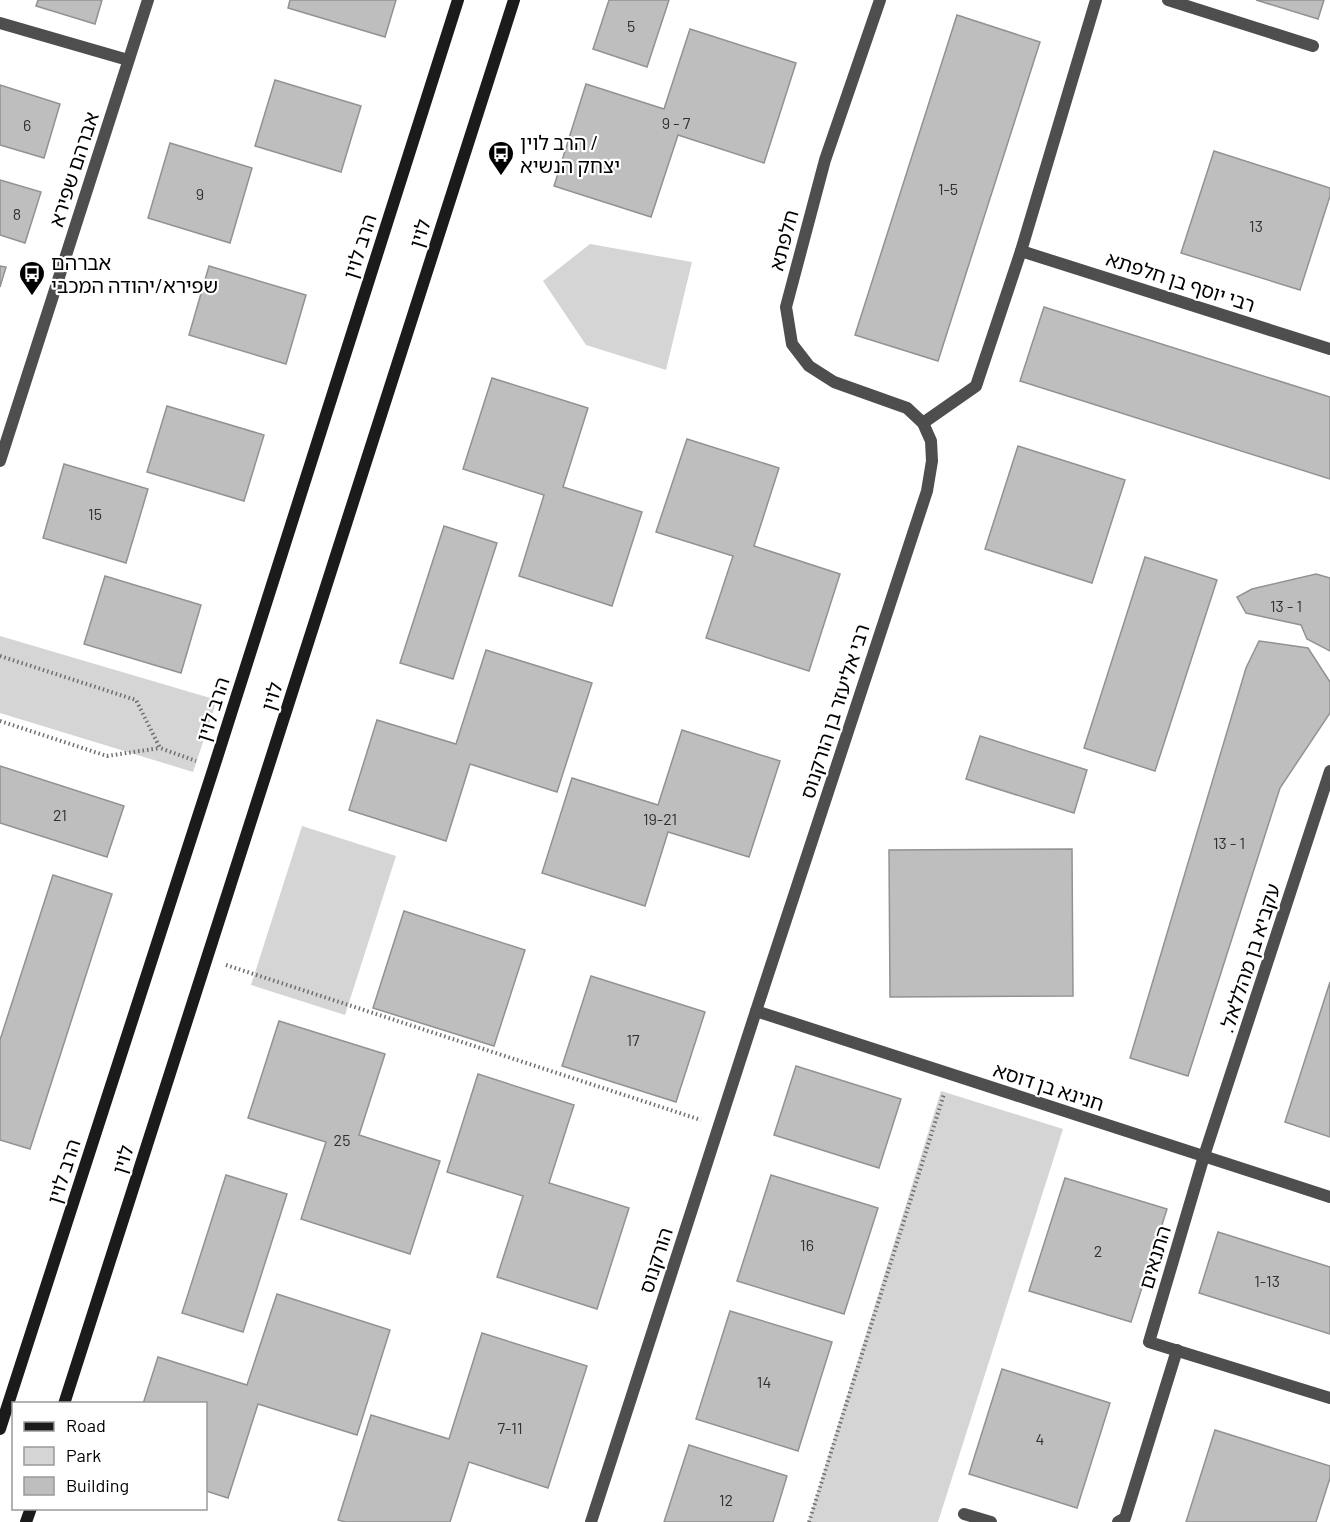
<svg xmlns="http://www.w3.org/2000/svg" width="1330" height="1522" viewBox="0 0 1330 1522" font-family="Barlow,'Noto Sans Hebrew',sans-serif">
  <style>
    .green { fill: #d5d5d5 }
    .building { fill: #bebebe; stroke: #929292; stroke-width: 1.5 }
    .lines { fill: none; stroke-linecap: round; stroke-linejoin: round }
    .path { stroke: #707070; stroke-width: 4; stroke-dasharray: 1.5 3; stroke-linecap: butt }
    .minor { stroke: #4e4e4e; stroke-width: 12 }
    .secondary { stroke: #1b1b1b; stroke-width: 12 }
    .labels { text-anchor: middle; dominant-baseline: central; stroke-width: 4.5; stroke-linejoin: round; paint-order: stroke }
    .number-label { font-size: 16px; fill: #303030 }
    .poi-label { font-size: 20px; fill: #000; stroke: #fff; text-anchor: start }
    .street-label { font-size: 20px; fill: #000; stroke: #fff }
  </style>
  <rect width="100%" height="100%" fill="#fff"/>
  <g class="green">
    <path d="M 590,244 L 692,262 L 666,370 L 586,345 L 543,281 Z"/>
    <path d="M 0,636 L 217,700 L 193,772 L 0,713 Z"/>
    <path d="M 302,826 L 396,856 L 345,1015 L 251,985 Z"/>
    <path d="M 941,1091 L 1063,1129 L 938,1522 L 808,1522 Z"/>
  </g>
  <g class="building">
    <path d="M 38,0 L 102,0 L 95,24 L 36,6 Z"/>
    <path d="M 290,0 L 396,0 L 385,37 L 288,8 Z"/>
    <path d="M 609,0 L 669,0 L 647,67 L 593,49 Z"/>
    <path d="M 1256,0 L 1324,0 L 1318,19 Z"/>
    <path d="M 957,15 L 1040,42 L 938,361 L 855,335 Z"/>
    <path d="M 690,29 L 796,63 L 764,163 L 678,135 L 651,217 L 554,186 L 586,84 L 664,109 Z"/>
    <path d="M 275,80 L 361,106 L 341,172 L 255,146 Z"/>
    <path d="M 0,85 L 60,104 L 44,158 L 0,145 Z"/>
    <path d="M 170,143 L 252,168 L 230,243 L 148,218 Z"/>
    <path d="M 1214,151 L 1330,188 L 1330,196 L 1300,290 L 1181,253 Z"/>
    <path d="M 0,180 L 41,192 L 25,243 L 0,235 Z"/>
    <path d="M 0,266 L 6,267 L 0,287 Z"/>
    <path d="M 209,266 L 306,295 L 286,364 L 189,335 Z"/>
    <path d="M 1044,307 L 1330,397 L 1330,479 L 1020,381 Z"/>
    <path d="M 492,378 L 588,408 L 563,487 L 642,512 L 612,606 L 519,576 L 544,495 L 463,469 Z"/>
    <path d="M 167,406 L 264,435 L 244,501 L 147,472 Z"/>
    <path d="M 687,439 L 779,468 L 754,546 L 840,574 L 809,671 L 706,638 L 733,556 L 656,532 Z"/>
    <path d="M 1018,446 L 1125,480 L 1092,583 L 985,549 Z"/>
    <path d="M 64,464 L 148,489 L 126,563 L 43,538 Z"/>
    <path d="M 444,526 L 497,543 L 453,679 L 400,663 Z"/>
    <path d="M 1145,557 L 1217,580 L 1155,771 L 1084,748 Z"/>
    <path d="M 1316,574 L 1330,578 L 1330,651 L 1307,639 L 1301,625 L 1246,613 L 1237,597 L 1252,589 Z"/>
    <path d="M 105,576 L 201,605 L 181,673 L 84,644 Z"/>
    <path d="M 1259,641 L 1308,648 L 1330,682 L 1330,713 L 1280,788 L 1188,1076 L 1130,1058 L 1246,668 Z"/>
    <path d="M 486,650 L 592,683 L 557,792 L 470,764 L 446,841 L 349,810 L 377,720 L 456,744 Z"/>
    <path d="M 682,730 L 780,761 L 749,857 L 668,832 L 645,906 L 542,873 L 572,778 L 658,805 Z"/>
    <path d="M 980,736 L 1087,770 L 1074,813 L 966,779 Z"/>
    <path d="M 0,766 L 124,806 L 107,857 L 0,823 Z"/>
    <path d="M 1072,849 L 1073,996 L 890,997 L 889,850 Z"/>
    <path d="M 53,875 L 112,894 L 30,1149 L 0,1140 L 0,1040 Z"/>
    <path d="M 404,911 L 525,950 L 494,1046 L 373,1008 Z"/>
    <path d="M 591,976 L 705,1012 L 676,1102 L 562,1066 Z"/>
    <path d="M 1330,982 L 1330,1137 L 1285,1122 Z"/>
    <path d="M 279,1021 L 385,1054 L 359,1135 L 440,1161 L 410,1254 L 301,1219 L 326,1142 L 248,1118 Z"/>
    <path d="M 796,1066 L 901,1099 L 879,1168 L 774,1135 Z"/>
    <path d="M 478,1074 L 574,1105 L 549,1183 L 629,1208 L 597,1309 L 497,1277 L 523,1196 L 447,1172 Z"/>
    <path d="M 226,1175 L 287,1194 L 243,1332 L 182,1313 Z"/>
    <path d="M 771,1175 L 878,1208 L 844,1314 L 737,1281 Z"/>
    <path d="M 1065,1178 L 1167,1209 L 1131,1322 L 1029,1291 Z"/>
    <path d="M 1218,1232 L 1330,1267 L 1330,1334 L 1199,1293 Z"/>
    <path d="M 277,1294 L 390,1330 L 357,1435 L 258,1404 L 228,1498 L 206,1491 L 206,1404 L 143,1404 L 158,1357 L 247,1385 Z"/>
    <path d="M 730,1311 L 832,1342 L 798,1451 L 696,1419 Z"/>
    <path d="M 482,1333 L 587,1366 L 548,1488 L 469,1462 L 450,1522 L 345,1522 L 338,1520 L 371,1415 L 449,1439 Z"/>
    <path d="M 1002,1369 L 1110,1403 L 1077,1508 L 969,1474 Z"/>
    <path d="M 1215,1430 L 1330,1466 L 1330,1478 L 1316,1522 L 1186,1522 Z"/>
    <path d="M 689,1445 L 787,1476 L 773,1522 L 664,1522 Z"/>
  </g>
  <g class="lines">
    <g class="path">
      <path d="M 0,656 L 136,700 L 160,748 L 196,761"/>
      <path d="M 0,721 L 107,756 L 160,748"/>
      <path d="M 226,965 L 701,1120"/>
      <path d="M 809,1522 L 944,1094"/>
    </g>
    <g class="minor">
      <path d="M 1168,0 L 1313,46"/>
      <path d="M 0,23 L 128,60"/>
      <path d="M 1021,251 L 1330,349"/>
      <path d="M 923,423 L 976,386 L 1021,251 L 1096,0"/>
      <path d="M 0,461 L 148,0"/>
      <path d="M 1330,771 L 1204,1156 L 1149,1342 L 1330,1398"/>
      <path d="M 756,1011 L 1330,1197"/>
      <path d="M 964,1514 L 991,1522"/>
      <path d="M 591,1522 L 756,1011 L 927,491 L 932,461 L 931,441 L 923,423 L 907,408 L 834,382 L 809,366 L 792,344 L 786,307 L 825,160 L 880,0"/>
      <path d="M 1118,1522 L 1125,1518 L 1177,1350"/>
    </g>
    <g class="secondary">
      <path d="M 64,1404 L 514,0"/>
      <path d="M 0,1429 L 214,767 L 458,0"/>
      <path d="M 26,1522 L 31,1508"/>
    </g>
  </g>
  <defs>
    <symbol id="bus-pin" viewBox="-11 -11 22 30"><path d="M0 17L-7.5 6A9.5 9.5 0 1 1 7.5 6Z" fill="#000" stroke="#fff"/><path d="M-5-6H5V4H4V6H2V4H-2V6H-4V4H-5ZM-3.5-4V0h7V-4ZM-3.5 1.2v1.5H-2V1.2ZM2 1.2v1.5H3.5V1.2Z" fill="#fff"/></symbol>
  </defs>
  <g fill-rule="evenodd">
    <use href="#bus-pin" x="486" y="139" width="30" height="40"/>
    <use href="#bus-pin" x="17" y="259" width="30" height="40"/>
  </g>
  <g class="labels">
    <g class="number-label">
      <text x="631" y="25">5</text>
      <text x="676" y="122">9 - 7</text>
      <text x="27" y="124">6</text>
      <text x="948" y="188">1-5</text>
      <text x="200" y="193">9</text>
      <text x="17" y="213">8</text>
      <text x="1256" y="225">13</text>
      <text x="95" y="513">15</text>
      <text x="1286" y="605">13 - 1</text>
      <text x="60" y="814">21</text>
      <text x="660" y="818">19-21</text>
      <text x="1229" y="842">13 - 1</text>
      <text x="633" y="1039">17</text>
      <text x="342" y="1139">25</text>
      <text x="807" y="1244">16</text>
      <text x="1098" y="1250">2</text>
      <text x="1267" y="1280">1-13</text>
      <text x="764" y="1381">14</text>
      <text x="510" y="1427">7-11</text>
      <text x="1040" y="1438">4</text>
      <text x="726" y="1499">12</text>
    </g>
    <g class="poi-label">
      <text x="520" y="142">הרב לוין /<tspan x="520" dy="23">יצחק הנשיא</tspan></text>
      <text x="51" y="262">אברהם<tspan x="51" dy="23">שפירא/יהודה המכבי</tspan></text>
    </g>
    <g class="street-label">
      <text transform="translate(73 169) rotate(-72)">אברהם שפירא</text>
      <text transform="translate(419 233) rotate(-72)">לוין</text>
      <text transform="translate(783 240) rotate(-75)">חלפתא</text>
      <text transform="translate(359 246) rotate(-72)">הרב לוין</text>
      <text transform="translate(1181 281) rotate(18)">רבי יוסף בן חלפתא</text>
      <text transform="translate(271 696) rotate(-72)">לוין</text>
      <text transform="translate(212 709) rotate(-72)">הרב לוין</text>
      <text transform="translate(834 711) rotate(-72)">רבי אליעזר בן הורקנוס</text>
      <text transform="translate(1249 958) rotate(-72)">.עקביא בן מהללאל</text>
      <text transform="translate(1049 1086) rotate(18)">חנינא בן דוסא</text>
      <text transform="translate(122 1159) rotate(-72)">לוין</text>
      <text transform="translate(63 1171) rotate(-72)">הרב לוין</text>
      <text transform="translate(1154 1257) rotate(-73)">התנאים</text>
      <text transform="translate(655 1260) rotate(-72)">הורקנוס</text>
    </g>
  </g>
  <rect x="12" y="1402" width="195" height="108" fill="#ffffff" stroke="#999999" stroke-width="1.5"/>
  <rect x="24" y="1422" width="30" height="9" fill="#1b1b1b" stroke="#999999" stroke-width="1.5"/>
  <text x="66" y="1432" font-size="18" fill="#000000">Road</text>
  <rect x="24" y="1447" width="30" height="18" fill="#d5d5d5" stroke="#999999" stroke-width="1.5"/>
  <text x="66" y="1462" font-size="18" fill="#000000">Park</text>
  <rect x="24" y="1477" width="30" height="18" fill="#bebebe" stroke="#999999" stroke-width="1.5"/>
  <text x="66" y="1492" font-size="18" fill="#000000">Building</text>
</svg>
